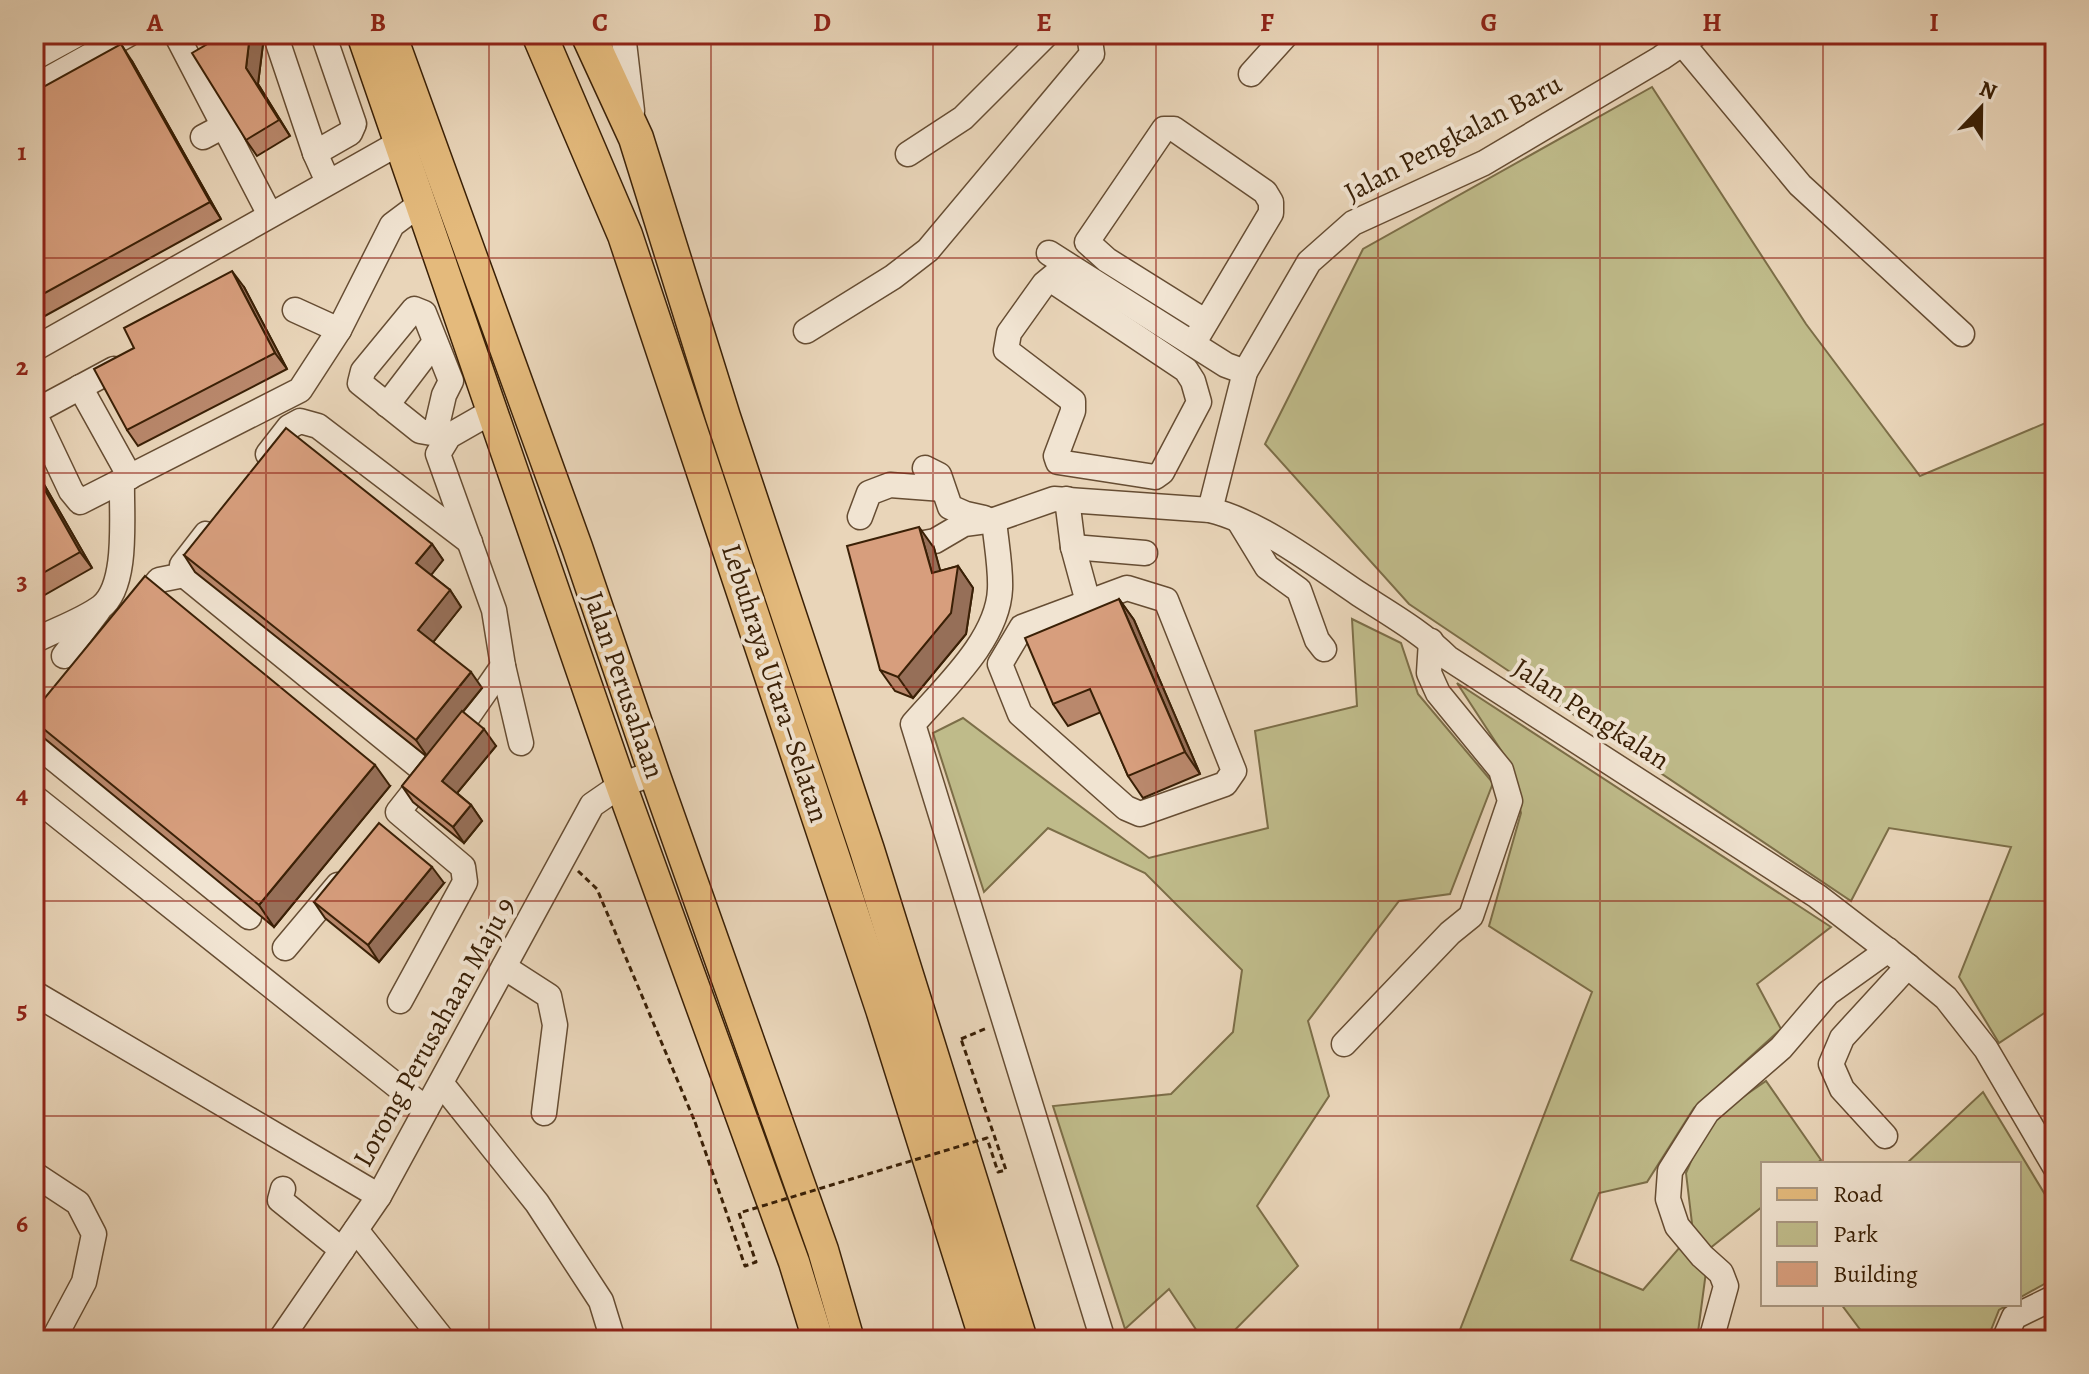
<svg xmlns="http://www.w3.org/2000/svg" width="2089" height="1374" viewBox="0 0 2089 1374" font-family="Alegreya,serif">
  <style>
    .green { fill: #bfbb8a; stroke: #7c6e48; stroke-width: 2 }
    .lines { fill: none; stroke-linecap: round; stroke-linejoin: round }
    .minor-casing { stroke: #664d33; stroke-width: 27 }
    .major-casing { stroke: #3a2006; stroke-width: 33 }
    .highway-casing { stroke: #3a2006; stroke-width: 37 }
    .path { stroke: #3a2006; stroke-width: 3; stroke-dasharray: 6 4; stroke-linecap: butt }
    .minor { stroke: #f1e4d2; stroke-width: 24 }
    .major { stroke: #e4ba7c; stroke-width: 30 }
    .highway { stroke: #e4ba7c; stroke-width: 34 }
    .path-bridge { stroke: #3a2006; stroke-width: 3; stroke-dasharray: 6 4; stroke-linecap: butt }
    .wall { fill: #b9886c; stroke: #3a2006; stroke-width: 2 }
    .shaded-wall { fill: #966f58; stroke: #3a2006; stroke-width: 2 }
    .building { fill: #d79e7d; stroke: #3a2006; stroke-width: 2 }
    .grid { fill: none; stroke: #8f2418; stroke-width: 2; stroke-opacity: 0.55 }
    .labels { text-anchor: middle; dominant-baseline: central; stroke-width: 8; stroke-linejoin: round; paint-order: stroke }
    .street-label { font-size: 28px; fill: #3a2006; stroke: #f1e4d2 }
    .neatline { fill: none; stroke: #8f2418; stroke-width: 3 }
    .grid-label { font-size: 26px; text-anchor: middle; font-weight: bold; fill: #8f2418 }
  </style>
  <rect width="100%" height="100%" fill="#e9d5b9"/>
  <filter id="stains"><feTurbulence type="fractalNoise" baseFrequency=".0025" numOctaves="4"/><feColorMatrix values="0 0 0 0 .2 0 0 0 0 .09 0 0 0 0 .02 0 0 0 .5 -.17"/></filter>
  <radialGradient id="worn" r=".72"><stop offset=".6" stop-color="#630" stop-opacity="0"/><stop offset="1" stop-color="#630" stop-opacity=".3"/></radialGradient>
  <g class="green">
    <path d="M 1652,87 L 1806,324 L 1920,476 L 2055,419 L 2055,1006 L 1999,1043 L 1959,977 L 2011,847 L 1889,828 L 1851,901 L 1409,604 L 1265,444 L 1363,249 Z"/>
    <path d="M 1352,619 L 1401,643 L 1418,694 L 1493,783 L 1450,894 L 1399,901 L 1308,1021 L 1329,1096 L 1257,1206 L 1298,1266 L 1225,1340 L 1203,1340 L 1169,1289 L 1125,1329 L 1053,1106 L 1171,1094 L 1233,1032 L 1242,970 L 1145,873 L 1048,828 L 984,892 L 933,733 L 963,718 L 1149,858 L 1268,828 L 1255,731 L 1357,706 Z"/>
    <path d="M 1457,683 L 1831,927 L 1757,984 L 1781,1029 L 1694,1108 L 1647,1182 L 1599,1193 L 1571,1260 L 1643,1290 L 1693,1232 L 1686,1173 L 1708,1121 L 1766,1081 L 1821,1160 L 1816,1164 L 1763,1164 L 1763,1206 L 1709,1249 L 1697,1340 L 1456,1340 L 1592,992 L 1489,926 L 1521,813 L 1508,761 Z"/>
    <path d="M 1983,1092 L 2055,1211 L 2055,1278 L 2019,1298 L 2019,1164 L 1906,1164 Z"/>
    <path d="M 1841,1304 L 2009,1304 L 1999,1310 L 1987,1340 L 1868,1340 Z"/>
  </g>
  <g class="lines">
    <defs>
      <g id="minor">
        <path d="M 176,34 L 270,215"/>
        <path d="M 275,34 L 315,153 L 328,182"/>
        <path d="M 623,34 L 632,111"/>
        <path d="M 1682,43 L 1800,185 L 1962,334"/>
        <path d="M 34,58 L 78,34"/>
        <path d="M 1251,74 L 1287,34"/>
        <path d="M 34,87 L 129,34"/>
        <path d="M 203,137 L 220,128 L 227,129"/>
        <path d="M 315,153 L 350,133 L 354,124 L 323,34"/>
        <path d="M 908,154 L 963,118 L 1047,34"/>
        <path d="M 1049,253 L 1226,365 L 1245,372"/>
        <path d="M 1050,279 L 1186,370 L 1193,381 L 1199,402 L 1162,472 L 1155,477 L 1058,462 L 1056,456 L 1073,411 L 1073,401 L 1006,350 L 1009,333 L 1044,284 L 1067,265"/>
        <path d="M 295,310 L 339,330"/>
        <path d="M 806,331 L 893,277 L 928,250 L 1092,54 L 1089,34"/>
        <path d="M 1193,344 L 1271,213 L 1271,202 L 1265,192 L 1174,129 L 1164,129 L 1087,242 L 1107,260 L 1206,322"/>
        <path d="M 34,349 L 399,143"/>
        <path d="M 80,387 L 130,477"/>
        <path d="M 387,405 L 435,342"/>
        <path d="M 34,412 L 114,369"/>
        <path d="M 491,412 L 449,436 L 438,454 L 494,610 L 503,666 L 521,743"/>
        <path d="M 34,413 L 71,491 L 80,502 L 300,390 L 339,330 L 392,225 L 420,204"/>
        <path d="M 435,434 L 444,395 L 451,381 L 424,313 L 414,309 L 363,371 L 360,383 L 420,431 L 449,436"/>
        <path d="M 268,454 L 289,427 L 300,421 L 318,426 L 470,542"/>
        <path d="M 925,468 L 939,475 L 950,507 L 966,514 L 984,518"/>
        <path d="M 1067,499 L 1073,547 L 1088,602"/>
        <path d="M 1210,510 L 1245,372 L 1309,262 L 1353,223 L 1484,163 L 1661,58 L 1696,34"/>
        <path d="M 860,517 L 869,493 L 890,485 L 943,489"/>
        <path d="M 994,520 C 996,542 1001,567 1000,589 C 998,640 944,688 913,724 L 1103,1340"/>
        <path d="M 1239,521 L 1267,567 L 1299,590 L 1317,640 L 1324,649"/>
        <path d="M 206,534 L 182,565 L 184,575 L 428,774 L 503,666"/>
        <path d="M 1073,547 L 1145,553"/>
        <path d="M 897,548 L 935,541 L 964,524 L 994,520 L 1054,499 L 1210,510 C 1260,522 1316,565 1359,594 C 1390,614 1422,632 1448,658 L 1817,896 L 1899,959 L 1946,998 L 1986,1049 L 2055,1167"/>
        <path d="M 1127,588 L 1166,600 L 1234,771 L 1225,784 L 1140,814 L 1126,808 L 1020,714 L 1000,664 L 1022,627 Z"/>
        <path d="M 136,608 L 159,580 L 184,575"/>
        <path d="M 34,641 C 55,630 82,621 101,607 C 129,585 121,514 122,481"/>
        <path d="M 64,656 L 98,611"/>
        <path d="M 58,705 L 35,735 L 37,745 L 249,917"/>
        <path d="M 34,797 L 426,1109"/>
        <path d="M 285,948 L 338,885"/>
        <path d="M 504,967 L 549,996 L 555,1025 L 544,1113"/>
        <path d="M 34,993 L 379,1196"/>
        <path d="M 400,1001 L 465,882 L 463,867 L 398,812 L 428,774"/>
        <path d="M 1344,1044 L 1450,933 L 1471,916 L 1510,801 L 1501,770 L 1438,693 L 1429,673 L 1431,641"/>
        <path d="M 441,1083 L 537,1203 L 601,1301 L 613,1340"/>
        <path d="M 1885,1136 L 1842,1089 L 1831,1064 L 1842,1038 L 1908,966"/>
        <path d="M 34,1174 L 78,1203 L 94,1234 L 84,1282 L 53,1340"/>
        <path d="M 283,1189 L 280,1200 L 342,1250"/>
        <path d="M 356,1230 L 443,1340"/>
        <path d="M 280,1340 L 379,1196 L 592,805 L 621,785 L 654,773"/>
        <path d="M 1711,1340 L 1726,1286 L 1721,1273 L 1702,1256 L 1677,1226 L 1668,1199 L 1670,1171 L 1707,1112 L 1781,1048 L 1828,993 L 1888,950"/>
        <path d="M 2004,1340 L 2014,1317 L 2055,1297"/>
      </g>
      <g id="major">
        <path d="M 362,34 L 621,785 L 794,1262 L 818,1340"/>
        <path d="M 391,34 L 577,547 L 654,773 L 823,1250 L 849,1340"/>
      </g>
      <g id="highway">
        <path d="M 539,34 L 625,235 L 883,1009 L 987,1340"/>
        <path d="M 588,34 L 636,138 L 723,417 L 867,850 L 1020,1340"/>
      </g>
    </defs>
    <use href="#minor" class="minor-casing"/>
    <use href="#major" class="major-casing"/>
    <use href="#highway" class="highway-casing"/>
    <g class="path">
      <path d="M 578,871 L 597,889 L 695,1122"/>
      <path d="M 961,1039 L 987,1028"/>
    </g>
    <use href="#minor" class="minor"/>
    <use href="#major" class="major"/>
    <use href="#highway" class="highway"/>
    <path class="path-bridge" d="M 695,1122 L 745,1266 L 756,1262 L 739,1213 L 987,1138 L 998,1172 L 1006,1170 L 961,1039"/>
  </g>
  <g class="wall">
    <path d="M 220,34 L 256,34 L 263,44 L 258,84 L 290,136 L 257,156 L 246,140 Z"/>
    <path d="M 132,61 L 221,219 L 34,322 L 34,92 Z"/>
    <path d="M 244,287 L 287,369 L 138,446 L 127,430 L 134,348 Z"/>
    <path d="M 34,467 L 92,568 L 34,601 Z"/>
    <path d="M 432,544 L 443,560 L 431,575 L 450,590 L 461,607 L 433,642 L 482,688 L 463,712 L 496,746 L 457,793 L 471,805 L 482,821 L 464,843 L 413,802 L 402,786 L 426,756 L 195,572 L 184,555 Z"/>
    <path d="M 934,548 L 940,571 L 958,566 L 973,588 L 966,634 L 913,698 L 895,691 L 880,670 Z"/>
    <path d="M 1119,599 L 1134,620 L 1200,774 L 1143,798 L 1128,776 L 1101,712 L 1068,726 L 1053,704 Z"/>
    <path d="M 34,711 L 390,786 L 274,927 L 44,738 L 34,724 Z"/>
    <path d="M 444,883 L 379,962 L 325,918 L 314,902 Z"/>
  </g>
  <g class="shaded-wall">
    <path d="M 250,34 L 256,34 L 263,44 L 258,84 L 290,136 L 246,68 Z"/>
    <path d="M 121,44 L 132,61 L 221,219 L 210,202 Z"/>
    <path d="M 232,271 L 244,287 L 287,369 L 275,353 Z"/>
    <path d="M 34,467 L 92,568 L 80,552 L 34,471 Z"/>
    <path d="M 919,527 L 934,548 L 947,595 L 932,573 Z"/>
    <path d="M 432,544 L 443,560 L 427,580 L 416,563 Z"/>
    <path d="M 958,566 L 973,588 L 966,634 L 913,698 L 898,677 Z"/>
    <path d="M 450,590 L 461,607 L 430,646 L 418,630 Z"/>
    <path d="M 1119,599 L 1134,620 L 1200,774 L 1185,752 Z"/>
    <path d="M 471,672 L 482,688 L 427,756 L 416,740 Z"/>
    <path d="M 484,729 L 496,746 L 453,798 L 442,781 Z"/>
    <path d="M 375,765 L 390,786 L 274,927 L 259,905 Z"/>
    <path d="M 471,805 L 482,821 L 464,843 L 453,827 Z"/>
    <path d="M 432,867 L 444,883 L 379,962 L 368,945 Z"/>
  </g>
  <g class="building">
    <path d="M 220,34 L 250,34 L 246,68 L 279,120 L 246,140 L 192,53 L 221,36 Z"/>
    <path d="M 121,44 L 210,202 L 34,299 L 34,92 Z"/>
    <path d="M 232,271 L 275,353 L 127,430 L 94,369 L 134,348 L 124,328 Z"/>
    <path d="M 286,428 L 432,544 L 416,563 L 450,590 L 418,630 L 471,672 L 416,740 L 184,555 Z"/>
    <path d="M 34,471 L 80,552 L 34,578 Z"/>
    <path d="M 919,527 L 932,573 L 958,566 L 951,613 L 898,677 L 880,670 L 847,546 Z"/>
    <path d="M 145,576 L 375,765 L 259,905 L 34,721 L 34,711 Z"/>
    <path d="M 1119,599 L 1185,752 L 1128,776 L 1090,689 L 1053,704 L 1025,638 Z"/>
    <path d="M 462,711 L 484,729 L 442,781 L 471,805 L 453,827 L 402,786 Z"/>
    <path d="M 379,823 L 432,867 L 368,945 L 314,902 Z"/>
  </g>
  <path class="grid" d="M 266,34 L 266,1340M 489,34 L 489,1340M 711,34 L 711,1340M 933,34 L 933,1340M 1156,34 L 1156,1340M 1378,34 L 1378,1340M 1600,34 L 1600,1340M 1823,34 L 1823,1164M 34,258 L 2055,258M 34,473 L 2055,473M 34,687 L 2055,687M 34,901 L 2055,901M 34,1116 L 2055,1116M 1823,1304 L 1823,1340"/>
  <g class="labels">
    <g class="street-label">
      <text transform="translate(1453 138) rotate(-28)">Jalan Pengkalan Baru</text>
      <text transform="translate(775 683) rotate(72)">Lebuhraya Utara–Selatan</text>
      <text transform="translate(624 685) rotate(71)">Jalan Perusahaan</text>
      <text transform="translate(1591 714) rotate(33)">Jalan Pengkalan</text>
      <text transform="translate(434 1032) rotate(-61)">Lorong Perusahaan Maju 9</text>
    </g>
  </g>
  <rect width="2089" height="1374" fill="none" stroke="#e9d5b9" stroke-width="88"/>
  <rect x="1761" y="1162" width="260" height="144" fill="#f1e4d2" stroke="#a89680" stroke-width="2"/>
  <rect x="1777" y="1188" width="40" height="12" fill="#e4ba7c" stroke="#a89680" stroke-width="2"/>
  <text x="1833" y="1202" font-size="24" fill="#3a2006">Road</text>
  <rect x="1777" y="1222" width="40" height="24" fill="#bfbb8a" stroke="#a89680" stroke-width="2"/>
  <text x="1833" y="1242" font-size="24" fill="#3a2006">Park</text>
  <rect x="1777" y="1262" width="40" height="24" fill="#d79e7d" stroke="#a89680" stroke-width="2"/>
  <text x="1833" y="1282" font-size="24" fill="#3a2006">Building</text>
  <g transform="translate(1981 108) rotate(22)" stroke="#f1e4d2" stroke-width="6" paint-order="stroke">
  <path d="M0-6L14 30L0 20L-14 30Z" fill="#3a2006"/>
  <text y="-12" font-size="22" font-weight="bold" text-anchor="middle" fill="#3a2006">N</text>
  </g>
  <rect x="44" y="44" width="2001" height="1286" class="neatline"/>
  <g class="grid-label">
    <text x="155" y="31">A</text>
    <text x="378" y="31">B</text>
    <text x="600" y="31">C</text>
    <text x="822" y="31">D</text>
    <text x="1044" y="31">E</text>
    <text x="1267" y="31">F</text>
    <text x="1489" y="31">G</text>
    <text x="1712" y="31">H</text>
    <text x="1934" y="31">I</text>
    <text x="22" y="160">1</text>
    <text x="22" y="375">2</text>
    <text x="22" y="589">3</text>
    <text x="22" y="803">4</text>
    <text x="22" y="1018">5</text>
    <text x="22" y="1232">6</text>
  </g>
  <rect width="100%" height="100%" filter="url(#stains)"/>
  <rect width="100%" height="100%" fill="url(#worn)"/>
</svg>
